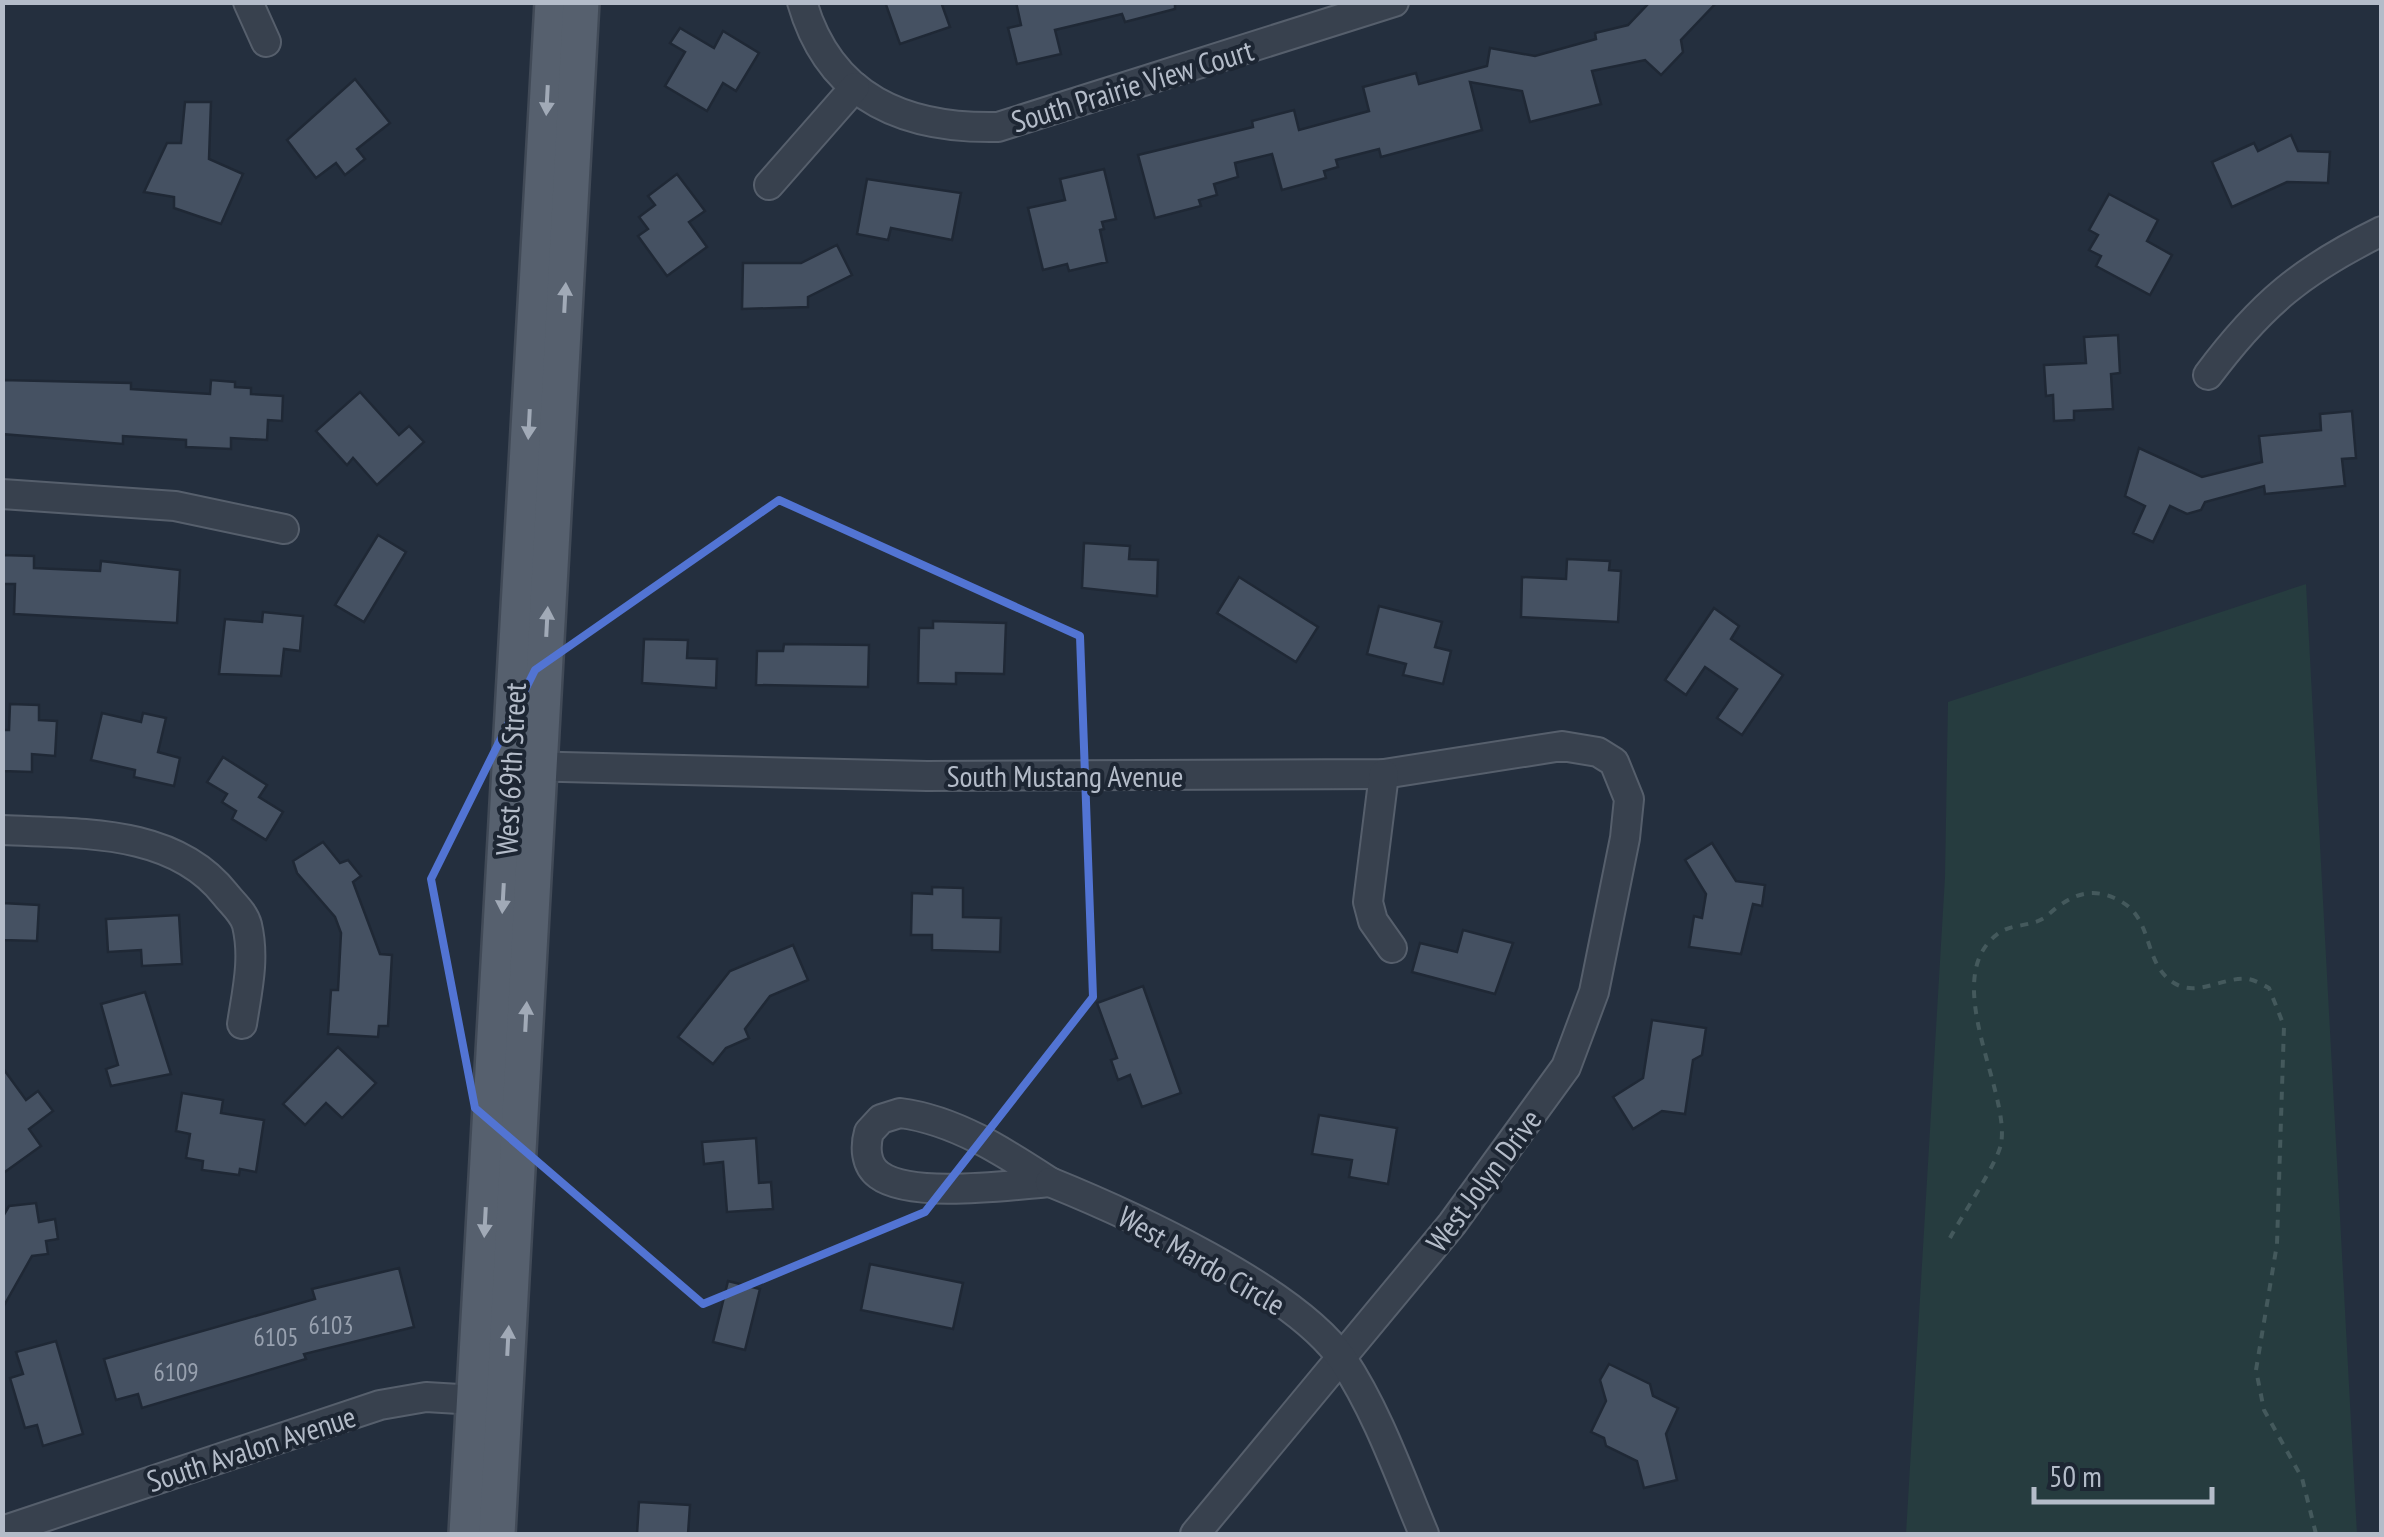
<svg xmlns="http://www.w3.org/2000/svg" width="2384" height="1537" viewBox="0 0 2384 1537" font-family="'PT Sans Narrow',sans-serif">
  <style>
    .green { fill: #263c3f }
    .building { fill: #455162; stroke: #1f2835; stroke-width: 2.5 }
    .lines { fill: none; stroke-linecap: round; stroke-linejoin: round }
    .minor-casing { stroke: #565f6c; stroke-width: 32 }
    .major-casing { stroke: #414a57; stroke-width: 40 }
    .path { stroke: #44595c; stroke-width: 4; stroke-dasharray: 8 8; stroke-linecap: butt }
    .minor { stroke: #38414e; stroke-width: 28 }
    .major { stroke: #56606e; stroke-width: 35 }
    .oneway { fill: #a1aab7 }
    .marked { fill: none; stroke: #5274d3; stroke-width: 8; stroke-linejoin: round }
    .labels { text-anchor: middle; dominant-baseline: central; stroke-width: 8; stroke-linejoin: round; paint-order: stroke }
    .number-label { font-size: 25px; fill: #98a1af }
    .street-label { font-size: 30px; fill: #b4bcc9; stroke: #1d2633 }
  </style>
  <rect width="100%" height="100%" fill="#242f3e"/>
  <path class="green" d="M 2306,584 L 2357,1534 L 1906,1534 L 1945,877 L 1948,702 Z"/>
  <g class="building">
    <path d="M 885,2 L 941,2 L 950,27 L 900,44 Z"/>
    <path d="M 1016,2 L 1175,2 L 1175,9 L 1125,22 L 1122,14 L 1055,30 L 1061,54 L 1017,64 L 1008,28 L 1021,25 Z"/>
    <path d="M 1650,2 L 1717,2 L 1681,40 L 1683,52 L 1661,75 L 1645,60 L 1592,71 L 1601,104 L 1530,122 L 1522,91 L 1470,82 L 1482,130 L 1381,157 L 1379,149 L 1336,160 L 1338,167 L 1324,171 L 1326,178 L 1282,190 L 1272,154 L 1235,163 L 1238,177 L 1214,184 L 1217,195 L 1199,200 L 1201,206 L 1155,218 L 1138,155 L 1253,127 L 1252,121 L 1294,110 L 1299,130 L 1369,111 L 1363,87 L 1416,73 L 1419,84 L 1487,66 L 1490,48 L 1535,56 L 1596,39 L 1595,33 L 1628,25 Z"/>
    <path d="M 680,28 L 714,48 L 723,31 L 759,53 L 736,91 L 723,83 L 707,111 L 665,86 L 685,52 L 670,43 Z"/>
    <path d="M 355,79 L 390,123 L 357,149 L 365,159 L 345,175 L 336,163 L 316,178 L 287,140 Z"/>
    <path d="M 185,102 L 211,102 L 209,159 L 243,174 L 221,224 L 174,208 L 174,197 L 144,192 L 167,143 L 181,143 Z"/>
    <path d="M 2291,135 L 2298,151 L 2330,152 L 2328,183 L 2287,182 L 2232,207 L 2212,162 L 2254,143 L 2258,151 Z"/>
    <path d="M 1104,169 L 1116,219 L 1102,222 L 1104,229 L 1100,230 L 1107,262 L 1069,271 L 1067,264 L 1043,270 L 1028,208 L 1065,200 L 1060,179 Z"/>
    <path d="M 677,174 L 705,211 L 689,222 L 707,247 L 667,276 L 638,236 L 648,229 L 639,217 L 655,205 L 648,196 Z"/>
    <path d="M 867,179 L 961,193 L 952,240 L 891,228 L 888,240 L 857,234 Z"/>
    <path d="M 2109,194 L 2158,220 L 2147,241 L 2172,255 L 2150,295 L 2096,266 L 2101,256 L 2089,250 L 2098,235 L 2089,230 Z"/>
    <path d="M 837,245 L 852,275 L 808,297 L 808,307 L 742,309 L 743,263 L 801,263 Z"/>
    <path d="M 2118,335 L 2120,373 L 2111,374 L 2113,409 L 2074,411 L 2074,420 L 2054,421 L 2053,395 L 2046,396 L 2044,365 L 2086,363 L 2084,337 Z"/>
    <path d="M 2,380 L 131,383 L 131,389 L 210,394 L 211,380 L 235,382 L 235,387 L 251,388 L 251,394 L 283,396 L 282,421 L 268,420 L 267,440 L 231,438 L 231,449 L 186,447 L 186,440 L 123,436 L 123,444 L 2,434 Z"/>
    <path d="M 360,392 L 399,435 L 409,426 L 424,442 L 377,485 L 353,458 L 347,465 L 316,431 Z"/>
    <path d="M 2352,411 L 2356,458 L 2342,459 L 2345,486 L 2265,494 L 2264,486 L 2205,502 L 2201,510 L 2187,514 L 2170,506 L 2153,542 L 2133,533 L 2145,506 L 2125,496 L 2139,448 L 2202,477 L 2262,462 L 2259,436 L 2321,430 L 2320,414 Z"/>
    <path d="M 378,535 L 406,552 L 364,622 L 335,605 Z"/>
    <path d="M 1084,543 L 1130,546 L 1129,559 L 1158,560 L 1157,596 L 1082,588 Z"/>
    <path d="M 2,555 L 34,556 L 34,568 L 100,571 L 101,561 L 180,570 L 177,623 L 14,614 L 15,584 L 2,584 Z"/>
    <path d="M 1567,559 L 1610,561 L 1609,570 L 1621,571 L 1618,622 L 1521,617 L 1522,577 L 1566,579 Z"/>
    <path d="M 1239,577 L 1318,627 L 1296,662 L 1217,613 Z"/>
    <path d="M 1379,606 L 1442,622 L 1435,647 L 1451,651 L 1443,684 L 1403,675 L 1406,664 L 1367,654 Z"/>
    <path d="M 1714,608 L 1739,626 L 1731,639 L 1783,675 L 1742,735 L 1717,718 L 1737,689 L 1705,667 L 1686,695 L 1665,680 Z"/>
    <path d="M 263,612 L 303,616 L 300,651 L 284,649 L 281,676 L 219,674 L 225,619 L 262,622 Z"/>
    <path d="M 933,621 L 1006,623 L 1004,674 L 956,673 L 956,684 L 918,683 L 919,628 L 933,628 Z"/>
    <path d="M 644,639 L 688,640 L 687,658 L 717,659 L 716,688 L 642,683 Z"/>
    <path d="M 784,644 L 869,645 L 868,687 L 756,685 L 757,651 L 783,651 Z"/>
    <path d="M 10,704 L 39,705 L 39,720 L 57,721 L 55,756 L 32,754 L 32,772 L 2,771 L 2,730 L 9,730 Z"/>
    <path d="M 102,713 L 141,722 L 143,713 L 166,718 L 158,752 L 180,758 L 174,786 L 134,777 L 135,770 L 91,760 Z"/>
    <path d="M 223,757 L 267,785 L 259,797 L 283,812 L 266,840 L 232,819 L 236,811 L 222,802 L 227,794 L 207,782 Z"/>
    <path d="M 323,842 L 340,863 L 348,860 L 361,876 L 353,882 L 380,954 L 392,955 L 388,1026 L 379,1026 L 378,1037 L 328,1034 L 331,990 L 338,990 L 341,933 L 335,917 L 297,873 L 293,861 Z"/>
    <path d="M 1712,843 L 1736,881 L 1765,885 L 1762,906 L 1753,904 L 1741,954 L 1689,947 L 1694,916 L 1702,918 L 1706,894 L 1685,860 Z"/>
    <path d="M 932,887 L 963,888 L 963,917 L 1001,918 L 1000,952 L 932,950 L 932,935 L 911,935 L 912,893 L 932,894 Z"/>
    <path d="M 2,903 L 39,905 L 37,941 L 2,940 Z"/>
    <path d="M 179,915 L 182,964 L 142,966 L 141,950 L 108,952 L 106,919 Z"/>
    <path d="M 1463,930 L 1513,943 L 1495,994 L 1412,972 L 1420,943 L 1457,952 Z"/>
    <path d="M 793,945 L 808,980 L 770,996 L 745,1029 L 749,1038 L 726,1048 L 713,1064 L 678,1037 L 730,971 Z"/>
    <path d="M 1143,986 L 1181,1093 L 1142,1107 L 1130,1075 L 1118,1080 L 1111,1060 L 1117,1058 L 1097,1003 Z"/>
    <path d="M 145,992 L 171,1074 L 111,1086 L 106,1069 L 118,1065 L 101,1004 Z"/>
    <path d="M 1652,1020 L 1706,1028 L 1702,1055 L 1693,1060 L 1685,1114 L 1662,1111 L 1633,1129 L 1613,1097 L 1643,1078 Z"/>
    <path d="M 338,1047 L 376,1083 L 342,1118 L 326,1103 L 305,1125 L 283,1104 Z"/>
    <path d="M 2,1067 L 26,1100 L 38,1091 L 53,1111 L 29,1129 L 41,1146 L 2,1174 Z"/>
    <path d="M 182,1093 L 223,1100 L 221,1113 L 264,1120 L 256,1172 L 240,1169 L 239,1175 L 202,1170 L 203,1161 L 186,1158 L 190,1134 L 176,1131 Z"/>
    <path d="M 1319,1115 L 1397,1128 L 1388,1184 L 1349,1177 L 1352,1160 L 1312,1154 Z"/>
    <path d="M 756,1138 L 759,1183 L 771,1182 L 773,1209 L 727,1212 L 723,1162 L 704,1164 L 702,1142 Z"/>
    <path d="M 36,1203 L 39,1222 L 55,1219 L 58,1239 L 46,1241 L 48,1254 L 32,1256 L 2,1309 L 2,1218 L 9,1206 Z"/>
    <path d="M 870,1264 L 963,1283 L 953,1329 L 861,1310 Z"/>
    <path d="M 399,1268 L 414,1327 L 304,1354 L 306,1359 L 142,1408 L 138,1394 L 116,1400 L 104,1359 L 315,1299 L 312,1289 Z"/>
    <path d="M 728,1281 L 760,1289 L 745,1350 L 713,1342 Z"/>
    <path d="M 56,1341 L 83,1434 L 43,1446 L 37,1425 L 25,1428 L 10,1378 L 23,1374 L 16,1352 Z"/>
    <path d="M 1609,1364 L 1650,1384 L 1653,1396 L 1678,1408 L 1666,1434 L 1677,1480 L 1644,1488 L 1637,1461 L 1606,1446 L 1604,1438 L 1591,1432 L 1606,1401 L 1600,1380 Z"/>
    <path d="M 639,1502 L 690,1505 L 688,1534 L 637,1534 Z"/>
  </g>
  <g class="lines">
    <defs>
      <g id="minor">
        <path d="M 248,2 L 266,42"/>
        <path d="M 802,2 C 830,99 906,129 998,127 L 1394,2"/>
        <path d="M 769,185 L 855,87"/>
        <path d="M 2208,375 C 2261,304 2302,270 2382,231"/>
        <path d="M 2,494 L 175,506 L 284,529"/>
        <path d="M 522,766 L 927,776 L 1384,774 L 1562,746 L 1598,752 L 1614,762 L 1629,799 L 1625,838 L 1594,992 L 1566,1067 L 1452,1224 L 1195,1534"/>
        <path d="M 1384,774 L 1368,902 L 1373,921 L 1392,948"/>
        <path d="M 2,830 C 79,834 173,828 225,894 C 232,903 244,913 247,925 C 255,959 247,991 242,1024"/>
        <path d="M 900,1113 C 955,1120 1004,1152 1050,1182 C 1011,1185 911,1199 879,1175 C 865,1165 865,1146 869,1132 L 881,1119 Z"/>
        <path d="M 1050,1182 C 1129,1214 1296,1290 1343,1360 C 1378,1413 1400,1477 1424,1534"/>
        <path d="M 2,1531 L 380,1405 L 426,1397 L 493,1401"/>
      </g>
      <g id="major">
        <path d="M 467,1534 L 553,2"/>
        <path d="M 497,1534 L 581,2"/>
      </g>
    </defs>
    <use href="#minor" class="minor-casing"/>
    <use href="#major" class="major-casing"/>
    <path class="path" d="M 1950,1238 C 1961,1217 1997,1164 2001,1144 C 2011,1091 1937,977 1999,933 C 2013,923 2035,927 2048,915 C 2071,894 2093,885 2122,902 C 2154,921 2143,964 2174,983 C 2197,998 2224,976 2248,979 C 2255,980 2263,985 2269,988 L 2284,1026 L 2277,1244 L 2256,1370 L 2264,1410 L 2302,1478 L 2316,1534"/>
    <use href="#minor" class="minor"/>
    <use href="#major" class="major"/>
  </g>
  <defs><path id="oneway-solid" d="M-6-.8H1V-3.2L6.5 0L1 3.2V.8H-6Z" transform="scale(2.5)"/></defs>
  <g class="oneway">
    <use href="#oneway-solid" transform="translate(547 100) rotate(93)"/>
    <use href="#oneway-solid" transform="translate(565 298) rotate(-87)"/>
    <use href="#oneway-solid" transform="translate(529 424) rotate(93)"/>
    <use href="#oneway-solid" transform="translate(547 622) rotate(-87)"/>
    <use href="#oneway-solid" transform="translate(503 898) rotate(93)"/>
    <use href="#oneway-solid" transform="translate(526 1017) rotate(-87)"/>
    <use href="#oneway-solid" transform="translate(485 1222) rotate(93)"/>
    <use href="#oneway-solid" transform="translate(508 1341) rotate(-87)"/>
  </g>
  <path class="marked" d="M 779,500 L 1080,636 L 1093,997 L 925,1212 L 703,1304 L 475,1108 L 431,879 L 535,670 Z"/>
  <g class="labels">
    <g class="number-label">
      <text x="331" y="1325">6103</text>
      <text x="276" y="1337">6105</text>
      <text x="176" y="1372">6109</text>
    </g>
    <g class="street-label">
      <text transform="translate(1132 85) rotate(-17)">South Prairie View Court</text>
      <text transform="translate(510 769) rotate(-87)">West 69th Street</text>
      <text x="1065" y="775">South Mustang Avenue</text>
      <text transform="translate(1483 1180) rotate(-53)">West Jolyn Drive</text>
      <text transform="translate(1202 1260) rotate(30)">West Mardo Circle</text>
      <text transform="translate(251 1448) rotate(-18)">South Avalon Avenue</text>
    </g>
  </g>
  <rect width="2384" height="1537" fill="none" stroke="#b4bcc9" stroke-width="10"/>
  <path d="M2034 1487v15h178v-15" fill="none" stroke="#b4bcc9" stroke-width="5"/>
  <text x="2049" y="1487" font-size="30" fill="#b4bcc9" stroke="#1d2633" stroke-width="8" paint-order="stroke">50 m</text>
</svg>
